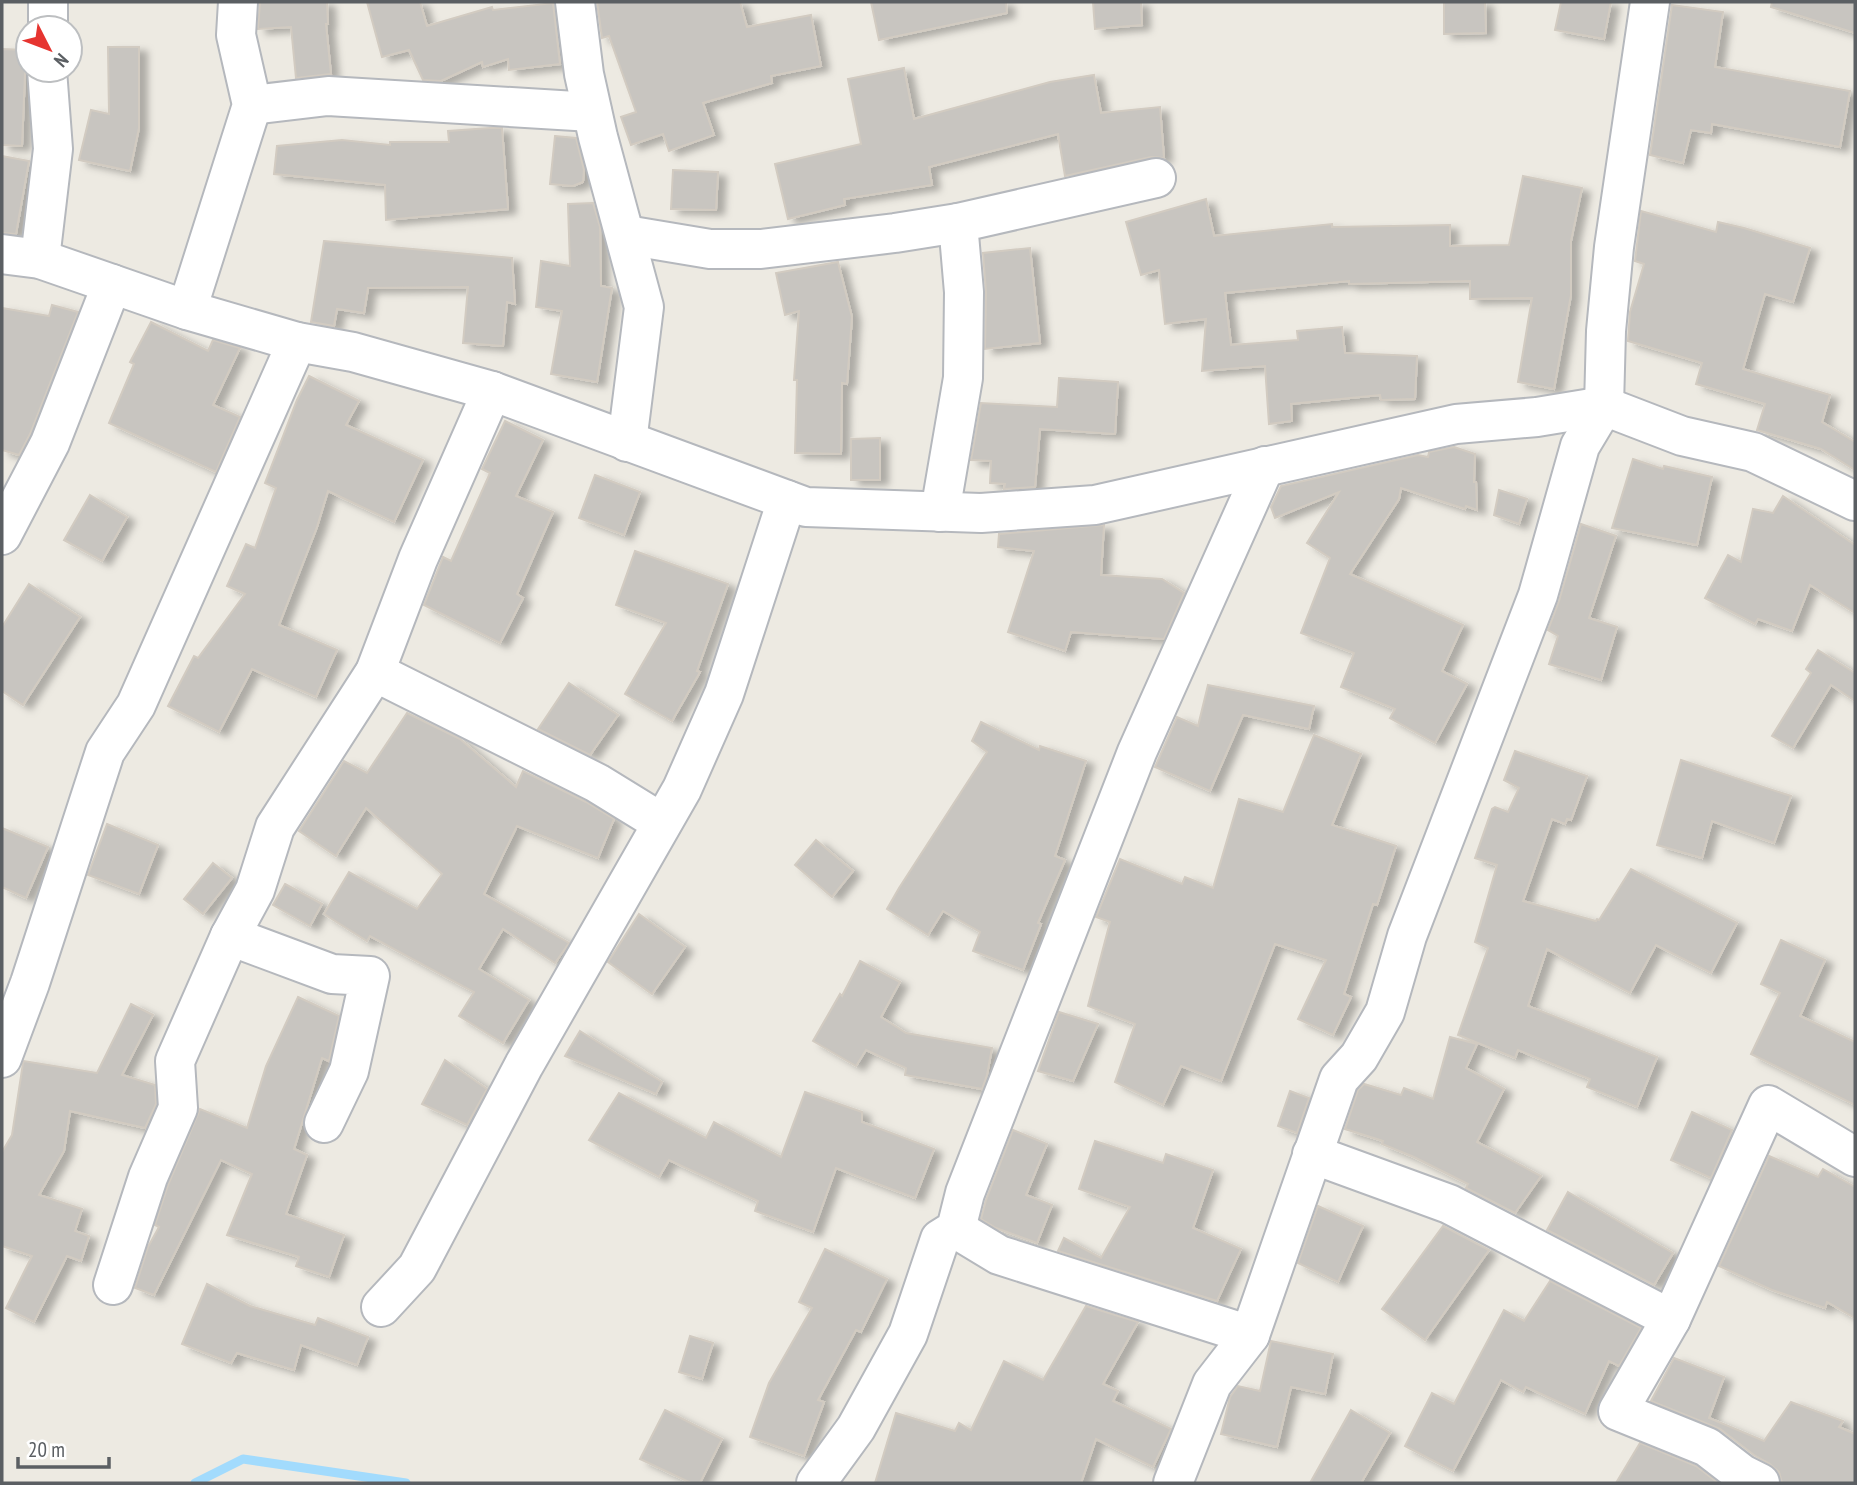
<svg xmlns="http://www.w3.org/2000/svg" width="1857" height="1485" viewBox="0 0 1857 1485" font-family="'PT Sans Narrow',sans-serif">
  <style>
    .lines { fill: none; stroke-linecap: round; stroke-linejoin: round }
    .stream { stroke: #a2dbfd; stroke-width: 9 }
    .building { fill: #c8c5c0; stroke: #d2cbc1; stroke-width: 2; filter: url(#shadow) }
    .minor-casing { stroke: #b5b8bd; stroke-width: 42 }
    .minor { stroke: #fff; stroke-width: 38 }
  </style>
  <defs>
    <filter id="shadow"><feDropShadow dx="8" dy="4.5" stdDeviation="3.5" flood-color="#0004"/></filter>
  </defs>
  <rect width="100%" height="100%" fill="#edeae2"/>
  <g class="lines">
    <path class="stream" d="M 195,1483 L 243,1459 L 406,1483"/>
  </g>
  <g class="building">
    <path d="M 260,2 L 327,2 L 328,24 L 326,24 L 331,74 L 296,78 L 291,27 L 258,29 Z"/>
    <path d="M 367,2 L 420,2 L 427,26 L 492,7 L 493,10 L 553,3 L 560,64 L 509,70 L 508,59 L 483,67 L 482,62 L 441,81 L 423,80 L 409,50 L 382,57 Z"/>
    <path d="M 597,2 L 740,2 L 747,27 L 811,15 L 821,66 L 771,76 L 772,83 L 703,103 L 714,135 L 669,151 L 663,134 L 631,145 L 621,117 L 636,112 L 609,36 L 602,38 Z"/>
    <path d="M 871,2 L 1006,2 L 1007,13 L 879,40 Z"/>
    <path d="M 1093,2 L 1141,2 L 1142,25 L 1095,29 Z"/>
    <path d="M 1444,2 L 1485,2 L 1486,33 L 1444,34 Z"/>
    <path d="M 1561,2 L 1611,2 L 1604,39 L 1555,30 Z"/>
    <path d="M 1772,2 L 1855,2 L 1855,33 L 1771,7 Z"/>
    <path d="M 1672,5 L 1723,12 L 1715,67 L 1850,91 L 1840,147 L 1712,124 L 1711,133 L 1691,130 L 1683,163 L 1650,155 Z"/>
    <path d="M 108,47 L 139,47 L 139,128 L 130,171 L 79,160 L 91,110 L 109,114 Z"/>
    <path d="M 2,49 L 26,50 L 22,146 L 2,145 Z"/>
    <path d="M 904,68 L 914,119 L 1050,82 L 1094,75 L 1101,113 L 1160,107 L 1164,158 L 1151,157 L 1065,176 L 1058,134 L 929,167 L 932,185 L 844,199 L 845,205 L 788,219 L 775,164 L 861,144 L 848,79 Z"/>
    <path d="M 490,128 L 502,128 L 508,209 L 386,220 L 385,185 L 274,174 L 277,146 L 342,140 L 390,145 L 390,142 L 449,142 L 448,131 Z"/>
    <path d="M 555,136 L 576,138 L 584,170 L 583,182 L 573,186 L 550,184 Z"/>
    <path d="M 2,156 L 29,161 L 16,234 L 2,233 Z"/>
    <path d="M 673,170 L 718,172 L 716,210 L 671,209 Z"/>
    <path d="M 1523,176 L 1582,188 L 1571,241 L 1571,295 L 1554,389 L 1518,382 L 1532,298 L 1470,299 L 1470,281 L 1349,284 L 1349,281 L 1225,293 L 1231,345 L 1298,340 L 1297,331 L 1342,327 L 1345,353 L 1417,356 L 1415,399 L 1381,400 L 1380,395 L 1291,404 L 1292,421 L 1269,424 L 1265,366 L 1202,371 L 1206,319 L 1165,324 L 1159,270 L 1141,275 L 1126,222 L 1206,199 L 1214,236 L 1332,224 L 1332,227 L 1450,225 L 1450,246 L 1509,245 Z"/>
    <path d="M 593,203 L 600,227 L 601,286 L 612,288 L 597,382 L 551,374 L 562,311 L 536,307 L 541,261 L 570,266 L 568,204 Z"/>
    <path d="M 1641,211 L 1716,232 L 1718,222 L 1744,228 L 1810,248 L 1793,302 L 1765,294 L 1743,369 L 1830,395 L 1822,422 L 1855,442 L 1855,470 L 1821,449 L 1757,430 L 1765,404 L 1696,384 L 1702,363 L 1628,341 L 1630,312 L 1644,264 L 1635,261 Z"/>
    <path d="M 324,241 L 512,258 L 515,304 L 507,302 L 503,346 L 463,343 L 468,287 L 368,288 L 364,313 L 337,309 L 334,326 L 311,322 Z"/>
    <path d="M 1030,248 L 1040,343 L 985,349 L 986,292 L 983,253 Z"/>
    <path d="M 838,262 L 852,317 L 847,384 L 842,383 L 841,454 L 795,453 L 797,380 L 794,380 L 799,311 L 785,315 L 776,273 Z"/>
    <path d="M 52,305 L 78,312 L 30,434 L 19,455 L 2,450 L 2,308 L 49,316 Z"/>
    <path d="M 151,322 L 208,351 L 213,340 L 240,348 L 213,405 L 240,417 L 216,472 L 109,423 L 134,364 L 130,362 Z"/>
    <path d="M 309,376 L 359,401 L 346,425 L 423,460 L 394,522 L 328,491 L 317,527 L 279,625 L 337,650 L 316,697 L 252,669 L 219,732 L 168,706 L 194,656 L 198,658 L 245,594 L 227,586 L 246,544 L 255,548 L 276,488 L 265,483 L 297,400 Z"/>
    <path d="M 1059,378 L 1118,382 L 1115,434 L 1040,429 L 1035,487 L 1004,489 L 1005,484 L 990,483 L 991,461 L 971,460 L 981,403 L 1057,407 Z"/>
    <path d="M 505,421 L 543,440 L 516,496 L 553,512 L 517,594 L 523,598 L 500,643 L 424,605 L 443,557 L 451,561 L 490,473 L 482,469 Z"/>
    <path d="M 880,438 L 880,480 L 851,480 L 851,439 Z"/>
    <path d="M 1454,447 L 1475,454 L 1474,482 L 1476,482 L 1477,510 L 1466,506 L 1465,509 L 1401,488 L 1399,499 L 1350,574 L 1463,625 L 1442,671 L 1467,684 L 1435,743 L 1390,718 L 1395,709 L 1341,687 L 1354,653 L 1301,633 L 1330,558 L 1307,543 L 1339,492 L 1275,518 L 1271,507 L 1281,486 L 1418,455 L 1428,457 L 1429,452 Z"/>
    <path d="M 1633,459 L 1663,469 L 1664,466 L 1712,477 L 1697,545 L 1612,528 Z"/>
    <path d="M 595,475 L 640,492 L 624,535 L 579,518 Z"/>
    <path d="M 1499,490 L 1527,499 L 1519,524 L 1494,515 Z"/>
    <path d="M 90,495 L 127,517 L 102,561 L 64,540 Z"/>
    <path d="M 1783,496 L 1855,545 L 1855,613 L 1810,585 L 1792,631 L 1758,619 L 1755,624 L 1705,598 L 1728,555 L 1741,562 L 1753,509 L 1773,513 Z"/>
    <path d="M 1581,524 L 1616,536 L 1589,618 L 1617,627 L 1601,680 L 1549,664 L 1558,636 L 1548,630 L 1559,601 Z"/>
    <path d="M 1104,525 L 1101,575 L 1162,579 L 1184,593 L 1164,639 L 1071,632 L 1065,651 L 1008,632 L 1034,551 L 998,547 L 999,534 Z"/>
    <path d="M 635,551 L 728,584 L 697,671 L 700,672 L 672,721 L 625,694 L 666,623 L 616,605 Z"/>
    <path d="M 29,584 L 80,617 L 23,705 L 2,691 L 2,627 Z"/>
    <path d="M 1818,650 L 1855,673 L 1855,701 L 1831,685 L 1793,748 L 1772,736 L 1811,673 L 1806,669 Z"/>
    <path d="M 569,683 L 618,715 L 590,755 L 538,729 Z"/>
    <path d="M 1208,685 L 1314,706 L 1309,729 L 1243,715 L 1210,791 L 1155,767 L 1177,717 L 1198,726 Z"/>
    <path d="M 407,713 L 460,739 L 516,787 L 523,771 L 586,802 L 614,819 L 598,858 L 517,826 L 484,894 L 569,943 L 555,963 L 503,929 L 479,969 L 529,1000 L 503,1043 L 459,1016 L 474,992 L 370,936 L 367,941 L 324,914 L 349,872 L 417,909 L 442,874 L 366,808 L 336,856 L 299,831 L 344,761 L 367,773 Z"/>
    <path d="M 981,722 L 1039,750 L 1040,746 L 1086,761 L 1055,856 L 1065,860 L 1038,923 L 1041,924 L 1023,970 L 973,951 L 980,932 L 943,911 L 928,935 L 887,909 L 899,888 L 987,752 L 972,741 Z"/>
    <path d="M 1314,735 L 1361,754 L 1332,825 L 1396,846 L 1377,905 L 1373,904 L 1344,994 L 1351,997 L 1333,1035 L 1298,1019 L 1326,960 L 1275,944 L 1221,1081 L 1181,1066 L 1163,1105 L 1115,1082 L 1135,1024 L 1088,1006 L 1110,922 L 1096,917 L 1120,859 L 1182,884 L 1185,877 L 1213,888 L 1239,799 L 1283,812 Z"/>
    <path d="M 1515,751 L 1587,776 L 1571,820 L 1567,819 L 1565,824 L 1552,819 L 1523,901 L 1596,921 L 1597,919 L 1599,920 L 1631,869 L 1737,923 L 1711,973 L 1656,945 L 1630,993 L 1547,949 L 1528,1006 L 1657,1057 L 1637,1107 L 1587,1087 L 1590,1079 L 1518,1050 L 1515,1058 L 1458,1035 L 1488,948 L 1475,942 L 1497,865 L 1475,858 L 1492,809 L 1495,807 L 1508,812 L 1519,788 L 1504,780 Z"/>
    <path d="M 1681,760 L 1791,796 L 1774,843 L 1712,821 L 1702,858 L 1657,845 Z"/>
    <path d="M 107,824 L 158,845 L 139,894 L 88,875 Z"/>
    <path d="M 2,828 L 48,847 L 26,898 L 2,887 Z"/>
    <path d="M 816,840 L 853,871 L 832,897 L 795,865 Z"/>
    <path d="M 213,863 L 232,878 L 203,914 L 184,899 Z"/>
    <path d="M 285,884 L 322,904 L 310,926 L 273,905 Z"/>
    <path d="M 639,914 L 685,947 L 652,994 L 608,962 Z"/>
    <path d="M 1781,940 L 1825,960 L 1800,1016 L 1855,1042 L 1855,1105 L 1751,1054 L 1780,993 L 1761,984 Z"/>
    <path d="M 860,961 L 900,982 L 881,1017 L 906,1033 L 992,1048 L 987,1075 L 982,1089 L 905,1075 L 906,1068 L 866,1050 L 856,1066 L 813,1041 L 840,994 L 842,996 Z"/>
    <path d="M 298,997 L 339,1016 L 329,1061 L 322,1058 L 294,1149 L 307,1155 L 286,1214 L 344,1235 L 329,1277 L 296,1266 L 299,1257 L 227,1235 L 252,1174 L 221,1160 L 154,1295 L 135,1288 L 148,1247 L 159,1227 L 155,1225 L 168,1185 L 200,1109 L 247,1128 L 266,1066 Z"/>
    <path d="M 131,1004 L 153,1015 L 122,1075 L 155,1085 L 156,1104 L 145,1128 L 70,1111 L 64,1151 L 39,1195 L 82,1209 L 75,1231 L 89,1236 L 81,1261 L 67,1256 L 34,1322 L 6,1308 L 32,1256 L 2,1246 L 2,1152 L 12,1135 L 23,1063 L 24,1061 L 97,1073 Z"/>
    <path d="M 1059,1012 L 1098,1024 L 1073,1081 L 1038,1071 Z"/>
    <path d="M 580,1031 L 662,1082 L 656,1094 L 565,1056 Z"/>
    <path d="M 1450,1037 L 1477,1044 L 1466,1068 L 1504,1089 L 1477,1142 L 1541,1176 L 1515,1213 L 1466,1188 L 1468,1184 L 1414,1157 L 1382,1144 L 1383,1141 L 1345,1129 L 1358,1090 L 1364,1084 L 1401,1095 L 1404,1088 L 1433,1099 Z"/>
    <path d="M 445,1060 L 487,1089 L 467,1125 L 422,1104 Z"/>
    <path d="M 1290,1091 L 1309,1098 L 1297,1133 L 1278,1126 Z"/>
    <path d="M 805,1092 L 862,1112 L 862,1122 L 934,1149 L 915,1198 L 836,1168 L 813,1232 L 755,1211 L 758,1201 L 669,1160 L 659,1177 L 589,1140 L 619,1093 L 706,1138 L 714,1122 L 781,1157 Z"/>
    <path d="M 1692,1112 L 1732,1130 L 1711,1178 L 1671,1160 Z"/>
    <path d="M 1013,1130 L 1047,1144 L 1026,1195 L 1052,1205 L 1037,1243 L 996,1228 L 981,1219 L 986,1200 Z"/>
    <path d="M 1095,1141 L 1163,1163 L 1166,1154 L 1213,1170 L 1193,1228 L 1241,1249 L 1217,1301 L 1058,1251 L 1064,1238 L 1101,1258 L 1130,1207 L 1079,1189 Z"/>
    <path d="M 1769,1156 L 1818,1177 L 1823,1169 L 1855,1187 L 1855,1318 L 1827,1302 L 1825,1308 L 1772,1290 L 1719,1266 Z"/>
    <path d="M 1568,1192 L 1673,1253 L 1654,1285 L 1547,1230 Z"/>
    <path d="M 1318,1206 L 1363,1226 L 1338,1282 L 1298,1263 Z"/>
    <path d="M 1443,1226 L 1489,1250 L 1425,1340 L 1382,1309 Z"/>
    <path d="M 825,1249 L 887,1279 L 861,1332 L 856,1330 L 818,1400 L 824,1402 L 804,1456 L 750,1437 L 769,1383 L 812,1308 L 799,1302 Z"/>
    <path d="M 1550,1281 L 1641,1328 L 1619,1366 L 1609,1361 L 1585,1414 L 1526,1387 L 1523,1392 L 1501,1380 L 1453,1471 L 1405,1446 L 1432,1393 L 1454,1404 L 1504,1310 L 1524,1321 Z"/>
    <path d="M 207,1284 L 250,1306 L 315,1325 L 318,1318 L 368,1337 L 357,1365 L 301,1345 L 294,1370 L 237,1353 L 231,1363 L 182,1344 Z"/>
    <path d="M 1086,1306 L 1138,1322 L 1103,1384 L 1118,1391 L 1113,1401 L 1171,1429 L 1153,1467 L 1096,1439 L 1081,1483 L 875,1483 L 896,1413 L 955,1431 L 959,1423 L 971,1430 L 1004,1361 L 1043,1380 Z"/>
    <path d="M 690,1336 L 713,1343 L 702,1379 L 679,1372 Z"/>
    <path d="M 1271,1341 L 1333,1354 L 1325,1394 L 1291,1387 L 1277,1447 L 1221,1434 L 1230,1397 L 1238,1386 L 1260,1391 Z"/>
    <path d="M 1674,1358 L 1724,1377 L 1709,1418 L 1764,1441 L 1791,1402 L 1843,1421 L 1839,1427 L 1855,1434 L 1855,1483 L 1782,1483 L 1779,1472 L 1770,1464 L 1754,1455 L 1720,1429 L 1651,1401 Z"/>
    <path d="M 665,1410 L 722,1439 L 700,1483 L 691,1483 L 640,1459 Z"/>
    <path d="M 1351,1410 L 1390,1433 L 1361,1483 L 1310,1483 Z"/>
    <path d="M 1640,1443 L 1696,1466 L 1718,1483 L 1616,1483 Z"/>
  </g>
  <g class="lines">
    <defs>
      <g id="minor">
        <path d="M 575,2 L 584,74 L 598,137 L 644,307 L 627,442"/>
        <path d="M 48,28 L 48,2"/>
        <path d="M 252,105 L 328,96 L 592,112"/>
        <path d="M 626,235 L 710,249 L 761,249 L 895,233 L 958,223"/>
        <path d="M 2,254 L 40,259 L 187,310 L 297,342 L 353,352 L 492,391 L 806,507 L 981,513 L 1095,505 L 1456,424 L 1537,417 L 1604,406 L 1682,436 L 1753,452 L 1855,501"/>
        <path d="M 40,259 L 53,149 L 47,70"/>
        <path d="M 187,310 L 252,105 L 236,35 L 238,2"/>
        <path d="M 940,512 L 963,378 L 964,292 L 958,223 L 1156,178"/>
        <path d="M 2,535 L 50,443 L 112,284"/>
        <path d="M 375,672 L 597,783 L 662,823"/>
        <path d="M 230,936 L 332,974 L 370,976 L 349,1071 L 324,1123"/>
        <path d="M 2,1058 L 30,983 L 105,752 L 136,705 L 297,342"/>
        <path d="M 1312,1154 L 1449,1204 L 1671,1319"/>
        <path d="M 956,1229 L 999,1255 L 1250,1335"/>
        <path d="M 113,1285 L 148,1177 L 178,1108 L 175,1061 L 230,936 L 255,890 L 275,827 L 375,672 L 418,559 L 492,391"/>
        <path d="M 381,1307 L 417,1268 L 524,1065 L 682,789 L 724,694 L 787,500"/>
        <path d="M 816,1483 L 856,1428 L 908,1334 L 940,1239 L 956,1229 L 965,1193 L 1137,752 L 1265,466"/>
        <path d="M 1173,1483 L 1212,1384 L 1250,1335 L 1339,1079 L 1359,1057 L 1385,1012 L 1407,936 L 1538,595 L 1580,446 L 1604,406 L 1606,331 L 1614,247 L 1650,2"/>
        <path d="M 1760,1483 L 1742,1474 L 1707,1447 L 1618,1411 L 1671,1319 L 1768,1105 L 1855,1157"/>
      </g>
    </defs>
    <use href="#minor" class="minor-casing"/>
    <use href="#minor" class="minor"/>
  </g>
  <rect width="1857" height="1485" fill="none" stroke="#5b5f63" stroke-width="7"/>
  <g transform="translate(49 49) rotate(132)"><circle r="33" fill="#ffffff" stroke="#bdbfc1" stroke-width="2"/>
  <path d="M0-5L12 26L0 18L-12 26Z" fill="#e63430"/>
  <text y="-10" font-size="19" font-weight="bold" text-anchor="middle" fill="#5b5f63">N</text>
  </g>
  <path d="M18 1457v10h91v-10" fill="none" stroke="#5b5f63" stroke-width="3.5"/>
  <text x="28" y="1457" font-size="21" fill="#5b5f63" stroke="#ffffff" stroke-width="5" paint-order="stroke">20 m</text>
</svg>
